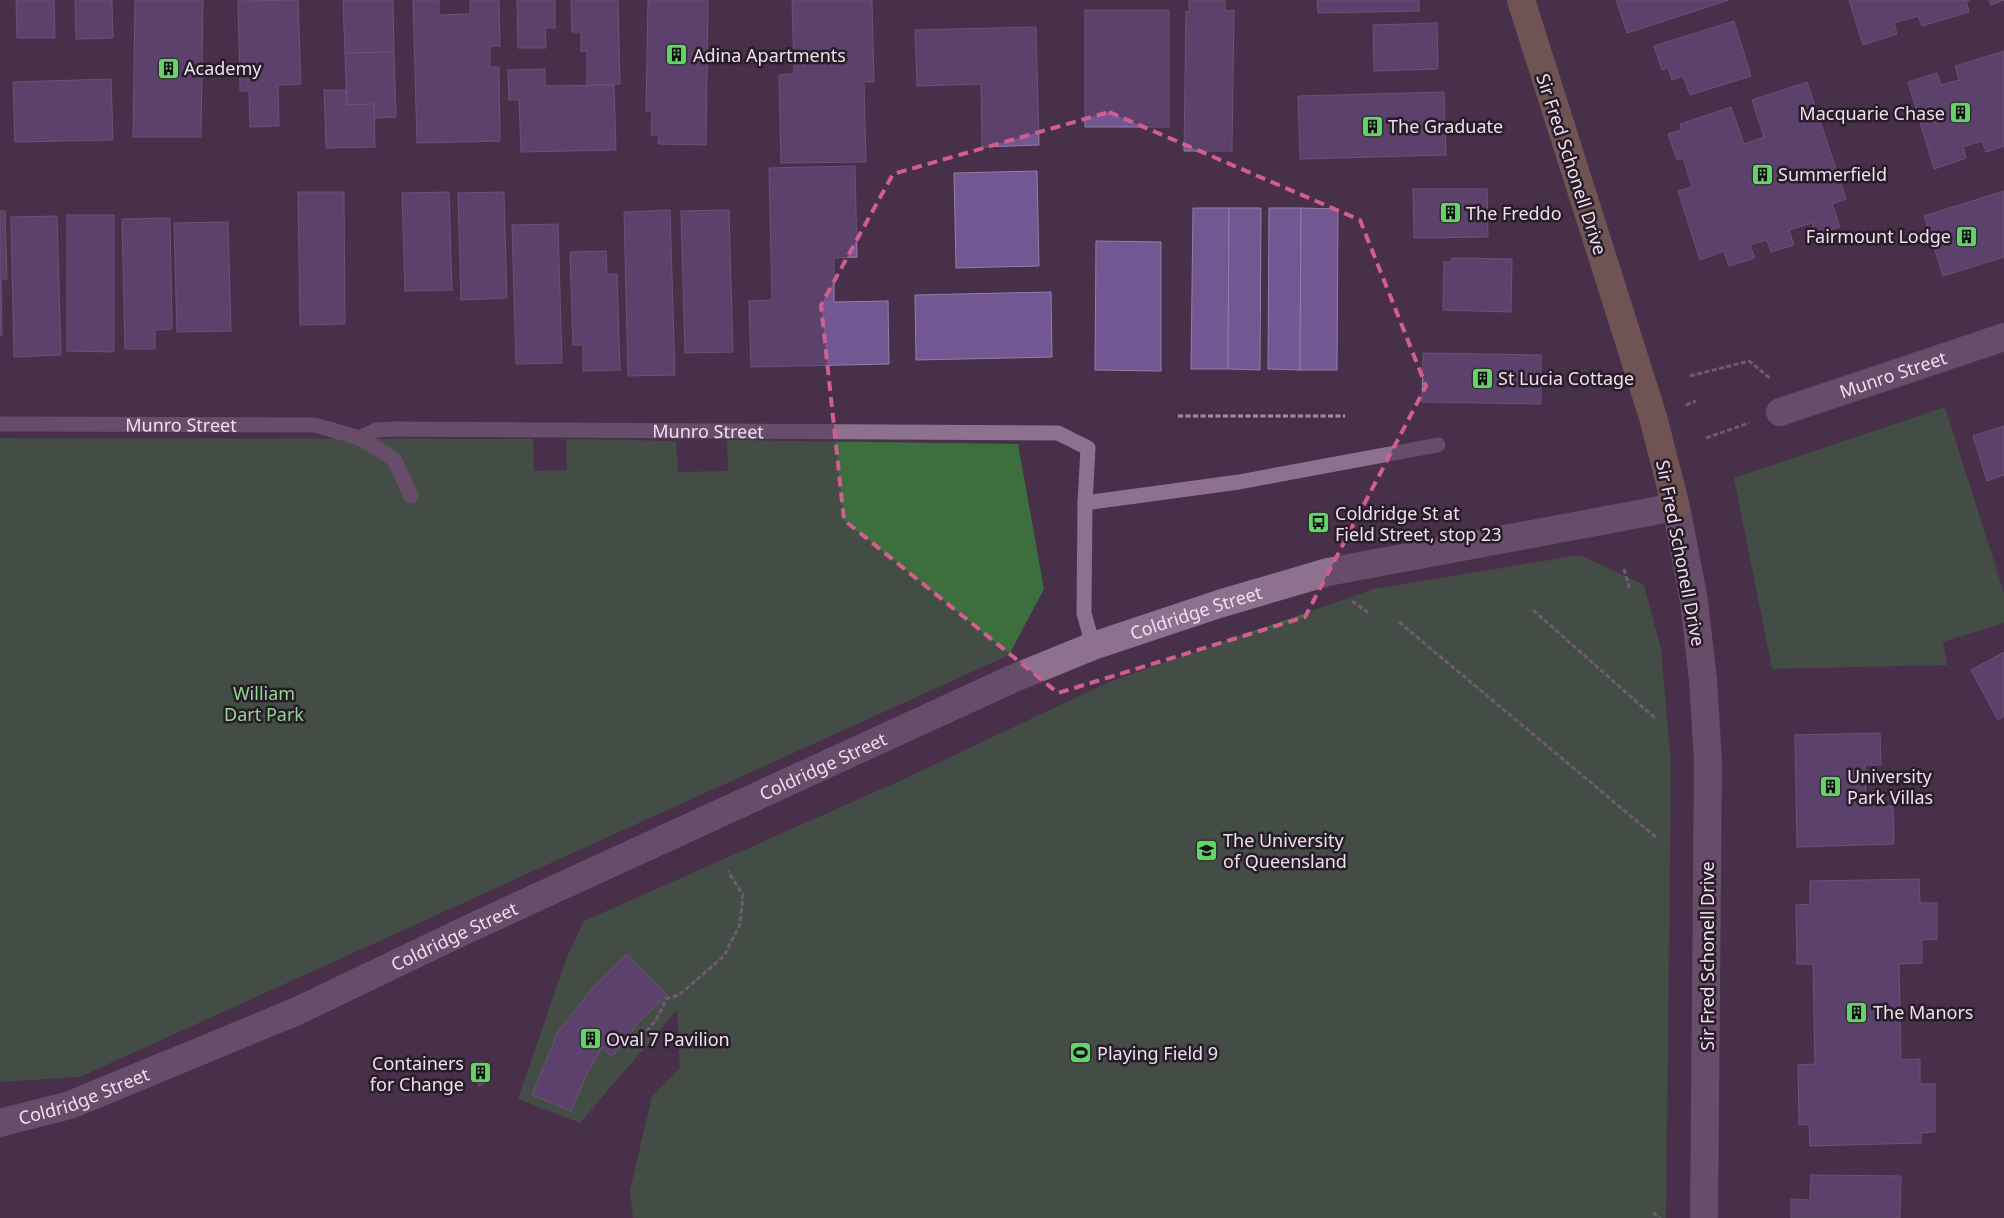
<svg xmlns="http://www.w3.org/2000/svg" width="2004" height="1218" viewBox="0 0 2004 1218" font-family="'Noto Sans',sans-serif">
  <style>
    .green { fill: #3d6f3e }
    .building { fill: #725792; stroke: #9081a5 }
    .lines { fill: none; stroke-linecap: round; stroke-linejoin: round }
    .path { stroke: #a18da2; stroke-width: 3; stroke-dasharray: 5 2.5; stroke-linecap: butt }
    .lane { stroke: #8d718f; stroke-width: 15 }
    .street { stroke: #8d718f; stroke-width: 28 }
    .secondary { stroke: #8d718f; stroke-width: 28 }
    .primary { stroke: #a18161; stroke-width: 28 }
    .marked { fill: none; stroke: #d25e8f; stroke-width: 4; stroke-dasharray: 10 6; stroke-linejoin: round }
    .labels { text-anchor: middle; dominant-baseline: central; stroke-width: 5; stroke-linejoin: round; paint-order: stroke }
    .poi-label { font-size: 18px; fill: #efe0f0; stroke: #271c28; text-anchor: start }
    .street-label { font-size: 18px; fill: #efe0f0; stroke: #271c28 }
    .park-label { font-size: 18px; fill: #90d98f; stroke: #271c28 }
  </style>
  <rect width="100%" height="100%" fill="#482f4a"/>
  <g class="green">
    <path d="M 1945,407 L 2004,593 L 2004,623 L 1943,642 L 1947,665 L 1772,669 L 1734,478 Z"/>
    <path d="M 0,438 L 533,439 L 534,471 L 567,470 L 566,439 L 676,441 L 678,472 L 728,471 L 727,440 L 1018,444 L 1044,589 L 1009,655 L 80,1077 L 0,1082 Z"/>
    <path d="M 1580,555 L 1644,585 L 1661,649 L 1671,764 L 1666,1218 L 633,1218 L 630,1190 L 652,1096 L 680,1068 L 677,1010 L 580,1123 L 518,1099 L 567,957 L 584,921 L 904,779 L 1109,682 L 1374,589 Z"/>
  </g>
  <g class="building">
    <path d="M 16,0 L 54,0 L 55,38 L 17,38 Z"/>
    <path d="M 75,0 L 112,0 L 113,38 L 76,39 Z"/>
    <path d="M 135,0 L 203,0 L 201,137 L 133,137 Z"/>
    <path d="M 298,0 L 301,84 L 278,85 L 279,126 L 250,127 L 249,91 L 240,91 L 238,1 Z"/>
    <path d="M 343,0 L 393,0 L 394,52 L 345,53 Z"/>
    <path d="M 413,0 L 439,0 L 439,15 L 470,14 L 470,0 L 499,0 L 500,46 L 490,46 L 490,67 L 499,67 L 500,141 L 417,143 Z"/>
    <path d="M 517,0 L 555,0 L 555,28 L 545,28 L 546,48 L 518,48 Z"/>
    <path d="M 571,0 L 618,0 L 620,84 L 587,85 L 587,51 L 581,52 L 581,32 L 572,32 Z"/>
    <path d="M 648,0 L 708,0 L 706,145 L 658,144 L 659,135 L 651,135 L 652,111 L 646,111 Z"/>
    <path d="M 792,0 L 872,0 L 874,82 L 864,82 L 866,162 L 781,163 L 779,75 L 794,74 Z"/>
    <path d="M 1189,0 L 1225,0 L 1225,11 L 1234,10 L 1232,151 L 1184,151 L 1186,11 L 1189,12 Z"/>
    <path d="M 1317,0 L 1419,0 L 1419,11 L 1318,13 Z"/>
    <path d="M 1616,0 L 1729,0 L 1627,33 Z"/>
    <path d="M 1849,0 L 1970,0 L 1966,1 L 1969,12 L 1922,26 L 1918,16 L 1894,23 L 1897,34 L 1863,45 Z"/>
    <path d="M 1989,0 L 2004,0 L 1991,5 Z"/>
    <rect x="1085" y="10" width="84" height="117"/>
    <path d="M 1734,21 L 1751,76 L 1690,95 L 1683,76 L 1672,80 L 1668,68 L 1662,70 L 1654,46 Z"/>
    <path d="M 1437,23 L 1438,69 L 1374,71 L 1373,25 Z"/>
    <path d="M 1036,27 L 1039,145 L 982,147 L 981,84 L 917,86 L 915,30 Z"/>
    <path d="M 2004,51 L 2004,146 L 1986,152 L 1982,141 L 1963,147 L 1966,158 L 1934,169 L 1908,82 L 1937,73 L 1941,85 L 1959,80 L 1955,66 Z"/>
    <path d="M 394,52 L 396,117 L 374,118 L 374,104 L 347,105 L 345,53 Z"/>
    <path d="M 545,69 L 545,86 L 614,85 L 616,150 L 521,152 L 519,100 L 509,100 L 508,70 Z"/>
    <path d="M 111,79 L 113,140 L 15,142 L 13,82 Z"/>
    <path d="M 1807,82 L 1846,199 L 1832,204 L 1840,227 L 1816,235 L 1812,223 L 1789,230 L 1794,245 L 1771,252 L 1767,240 L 1750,245 L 1755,258 L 1729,266 L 1724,251 L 1700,260 L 1678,191 L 1692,187 L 1683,158 L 1677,160 L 1668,134 L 1681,130 L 1680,124 L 1731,107 L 1744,144 L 1764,137 L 1752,100 Z"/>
    <path d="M 324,90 L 346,90 L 347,105 L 374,104 L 375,147 L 326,148 Z"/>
    <path d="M 1444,92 L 1446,155 L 1300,159 L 1298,96 Z"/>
    <path d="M 855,166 L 857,257 L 834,258 L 834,302 L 888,301 L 889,364 L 751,367 L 749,301 L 772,300 L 769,168 Z"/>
    <path d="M 1037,171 L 1039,266 L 956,268 L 954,173 Z"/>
    <path d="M 1413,189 L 1487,189 L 1488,237 L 1414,238 Z"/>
    <path d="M 2004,191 L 2004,257 L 1943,276 L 1924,216 Z"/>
    <path d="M 298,192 L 344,192 L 345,324 L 300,325 Z"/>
    <path d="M 449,192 L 452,290 L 405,291 L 402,193 Z"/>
    <path d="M 504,192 L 507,298 L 461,300 L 458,193 Z"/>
    <path d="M 1193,208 L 1229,208 L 1228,369 L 1191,369 Z"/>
    <path d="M 1229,208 L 1261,208 L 1260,370 L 1228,369 Z"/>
    <path d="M 1269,208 L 1301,208 L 1300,370 L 1268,369 Z"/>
    <path d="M 1301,208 L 1338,209 L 1337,370 L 1300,370 Z"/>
    <path d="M 670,210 L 675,375 L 628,376 L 624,212 Z"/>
    <path d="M 729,210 L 733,352 L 685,353 L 681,211 Z"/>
    <path d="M 0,211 L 5,211 L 7,279 L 1,279 L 2,335 L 0,335 Z"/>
    <path d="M 67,215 L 114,215 L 114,352 L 67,351 Z"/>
    <path d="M 57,216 L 61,355 L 14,357 L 11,217 Z"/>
    <path d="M 170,218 L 172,329 L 155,330 L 155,349 L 125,349 L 122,219 Z"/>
    <path d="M 228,222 L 231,331 L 177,332 L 174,223 Z"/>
    <path d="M 558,224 L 562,363 L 516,364 L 512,225 Z"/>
    <path d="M 1096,241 L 1161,242 L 1161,371 L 1095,370 Z"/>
    <path d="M 606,251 L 607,274 L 617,274 L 620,370 L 583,371 L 583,345 L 573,345 L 570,252 Z"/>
    <path d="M 1452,258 L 1512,259 L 1511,312 L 1443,310 L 1444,262 L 1452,262 Z"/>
    <path d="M 1051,292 L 1052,357 L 916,360 L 915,295 Z"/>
    <path d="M 1423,353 L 1541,355 L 1541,404 L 1422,402 Z"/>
    <path d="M 2004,426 L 2004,475 L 1987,481 L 1973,436 Z"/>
    <path d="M 2004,652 L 2004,716 L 1998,720 L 1971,670 Z"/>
    <path d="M 1880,733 L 1881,765 L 1865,765 L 1866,806 L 1893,806 L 1894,844 L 1797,847 L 1795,735 Z"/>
    <path d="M 1919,879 L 1920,903 L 1937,903 L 1937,939 L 1922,940 L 1922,963 L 1899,964 L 1901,1060 L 1920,1059 L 1920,1084 L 1935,1084 L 1935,1132 L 1921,1133 L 1921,1143 L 1810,1146 L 1809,1124 L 1799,1125 L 1798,1065 L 1815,1064 L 1813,964 L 1797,964 L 1796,905 L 1810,904 L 1810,881 Z"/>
    <path d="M 627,954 L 667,995 L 640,1021 L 612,1057 L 602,1047 L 586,1076 L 571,1111 L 532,1095 L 558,1032 L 593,988 Z"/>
    <path d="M 482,1061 L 491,1080 L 479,1086 L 470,1067 Z"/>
    <path d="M 1811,1175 L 1901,1176 L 1900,1218 L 1791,1218 L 1791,1199 L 1810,1200 Z"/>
  </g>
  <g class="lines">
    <g class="path">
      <path d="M 1690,376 L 1749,361 L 1771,379"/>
      <path d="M 1686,405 L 1696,401"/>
      <path d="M 1178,416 L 1345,416"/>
      <path d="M 1706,438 L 1749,423"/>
      <path d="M 1624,569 L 1630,590"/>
      <path d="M 1352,601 L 1370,614"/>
      <path d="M 1533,610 L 1655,718"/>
      <path d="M 1399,622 L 1657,838"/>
      <path d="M 621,1047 C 648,1033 654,1027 666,999 L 679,995 L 724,956 L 740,924 L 743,895 L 728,871"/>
      <path d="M 1653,1213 L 1660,1218"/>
    </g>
    <g class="lane">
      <path id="s1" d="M 0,424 L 315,425 L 360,438 L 394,459 L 411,496"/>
      <path id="s2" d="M 360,438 L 376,430 L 394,429 L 1058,433 L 1088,448 L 1085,503 L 1084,613 L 1093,646"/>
      <path d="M 1085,503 L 1239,482 L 1438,445"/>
    </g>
    <path class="street" id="s3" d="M 1780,412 L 2004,337"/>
    <path class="secondary" id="s4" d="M 0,1123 L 70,1105 L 295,1012 L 466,930 L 1012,679 L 1093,646 L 1219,604 L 1328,572 L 1676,507 L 1694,601 L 1703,680 L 1708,762 L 1704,1218"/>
    <path class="primary" d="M 1521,0 L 1653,417 L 1676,507"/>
  </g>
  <path d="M0 0H2004V1218H0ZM 1109,112 L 1360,220 L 1426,386 L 1305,617 L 1058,693 L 844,520 L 821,305 L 893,174 Z" fill="#482f4a" fill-opacity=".55" fill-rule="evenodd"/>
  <path class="marked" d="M 1109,112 L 1360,220 L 1426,386 L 1305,617 L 1058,693 L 844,520 L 821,305 L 893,174 Z"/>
  <defs>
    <symbol id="building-square" viewBox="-11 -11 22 22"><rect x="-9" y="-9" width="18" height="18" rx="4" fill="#64d468" stroke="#271c28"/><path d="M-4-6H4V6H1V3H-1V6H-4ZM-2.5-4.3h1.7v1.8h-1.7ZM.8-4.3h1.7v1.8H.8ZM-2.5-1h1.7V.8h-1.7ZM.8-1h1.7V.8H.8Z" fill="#111"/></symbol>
    <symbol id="bus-square" viewBox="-11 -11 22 22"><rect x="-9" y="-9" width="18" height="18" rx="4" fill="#64d468" stroke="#271c28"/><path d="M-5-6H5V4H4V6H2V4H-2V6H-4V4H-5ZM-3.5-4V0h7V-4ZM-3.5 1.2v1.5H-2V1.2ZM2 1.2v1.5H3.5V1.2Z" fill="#111"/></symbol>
    <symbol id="university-square" viewBox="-11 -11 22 22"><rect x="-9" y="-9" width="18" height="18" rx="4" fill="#64d468" stroke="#271c28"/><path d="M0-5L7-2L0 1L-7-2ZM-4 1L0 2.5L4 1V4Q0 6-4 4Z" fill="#111"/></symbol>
    <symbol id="stadium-square" viewBox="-11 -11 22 22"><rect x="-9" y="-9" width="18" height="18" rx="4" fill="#64d468" stroke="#271c28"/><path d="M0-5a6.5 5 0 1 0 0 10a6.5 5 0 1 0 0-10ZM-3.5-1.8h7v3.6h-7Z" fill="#111"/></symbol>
  </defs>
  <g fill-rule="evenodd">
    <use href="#building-square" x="664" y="42" width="25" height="25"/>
    <use href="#building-square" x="156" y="56" width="25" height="25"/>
    <use href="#building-square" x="1948" y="100" width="25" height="25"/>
    <use href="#building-square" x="1360" y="114" width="25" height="25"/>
    <use href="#building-square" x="1750" y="162" width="25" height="25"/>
    <use href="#building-square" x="1438" y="200" width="25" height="25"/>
    <use href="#building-square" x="1954" y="224" width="25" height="25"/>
    <use href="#building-square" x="1470" y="366" width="25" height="25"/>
    <use href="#bus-square" x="1306" y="510" width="25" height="25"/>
    <use href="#building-square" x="1818" y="774" width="25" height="25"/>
    <use href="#university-square" x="1194" y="838" width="25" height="25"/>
    <use href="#building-square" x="1844" y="1000" width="25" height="25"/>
    <use href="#building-square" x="578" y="1026" width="25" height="25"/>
    <use href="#stadium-square" x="1068" y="1040" width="25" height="25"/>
    <use href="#building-square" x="468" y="1060" width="25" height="25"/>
  </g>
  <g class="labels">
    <g class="poi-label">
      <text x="693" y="55">Adina Apartments</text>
      <text x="184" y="68">Academy</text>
      <text x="1945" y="113" text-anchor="end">Macquarie Chase</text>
      <text x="1388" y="126">The Graduate</text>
      <text x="1778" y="174">Summerfield</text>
      <text x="1466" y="213">The Freddo</text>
      <text x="1951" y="236" text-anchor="end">Fairmount Lodge</text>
      <text x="1498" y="378">St Lucia Cottage</text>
      <text x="1335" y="513">Coldridge St at<tspan x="1335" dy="21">Field Street, stop 23</tspan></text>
      <text x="1847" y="776">University<tspan x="1847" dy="21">Park Villas</tspan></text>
      <text x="1223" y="840">The University<tspan x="1223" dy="21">of Queensland</tspan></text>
      <text x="1873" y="1012">The Manors</text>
      <text x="606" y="1039">Oval 7 Pavilion</text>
      <text x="1097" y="1053">Playing Field 9</text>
      <text x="464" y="1063" text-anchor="end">Containers<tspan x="464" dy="21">for Change</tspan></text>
    </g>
    <g class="street-label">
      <text transform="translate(1572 164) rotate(72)">Sir Fred Schonell Drive</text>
      <text stroke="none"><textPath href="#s3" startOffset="119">Munro Street</textPath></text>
      <text stroke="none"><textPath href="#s1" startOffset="181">Munro Street</textPath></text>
      <text stroke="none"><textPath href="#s2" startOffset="350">Munro Street</textPath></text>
      <text transform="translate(1681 553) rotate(79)">Sir Fred Schonell Drive</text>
      <text stroke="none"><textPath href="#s4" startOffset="1302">Coldridge Street</textPath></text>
      <text stroke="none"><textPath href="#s4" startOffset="898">Coldridge Street</textPath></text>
      <text stroke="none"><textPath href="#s4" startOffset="492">Coldridge Street</textPath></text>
      <text transform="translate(1707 956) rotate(-90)">Sir Fred Schonell Drive</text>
      <text stroke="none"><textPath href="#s4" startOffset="88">Coldridge Street</textPath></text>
    </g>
    <g class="park-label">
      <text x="264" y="693">William<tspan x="264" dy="21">Dart Park</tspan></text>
    </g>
  </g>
</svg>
